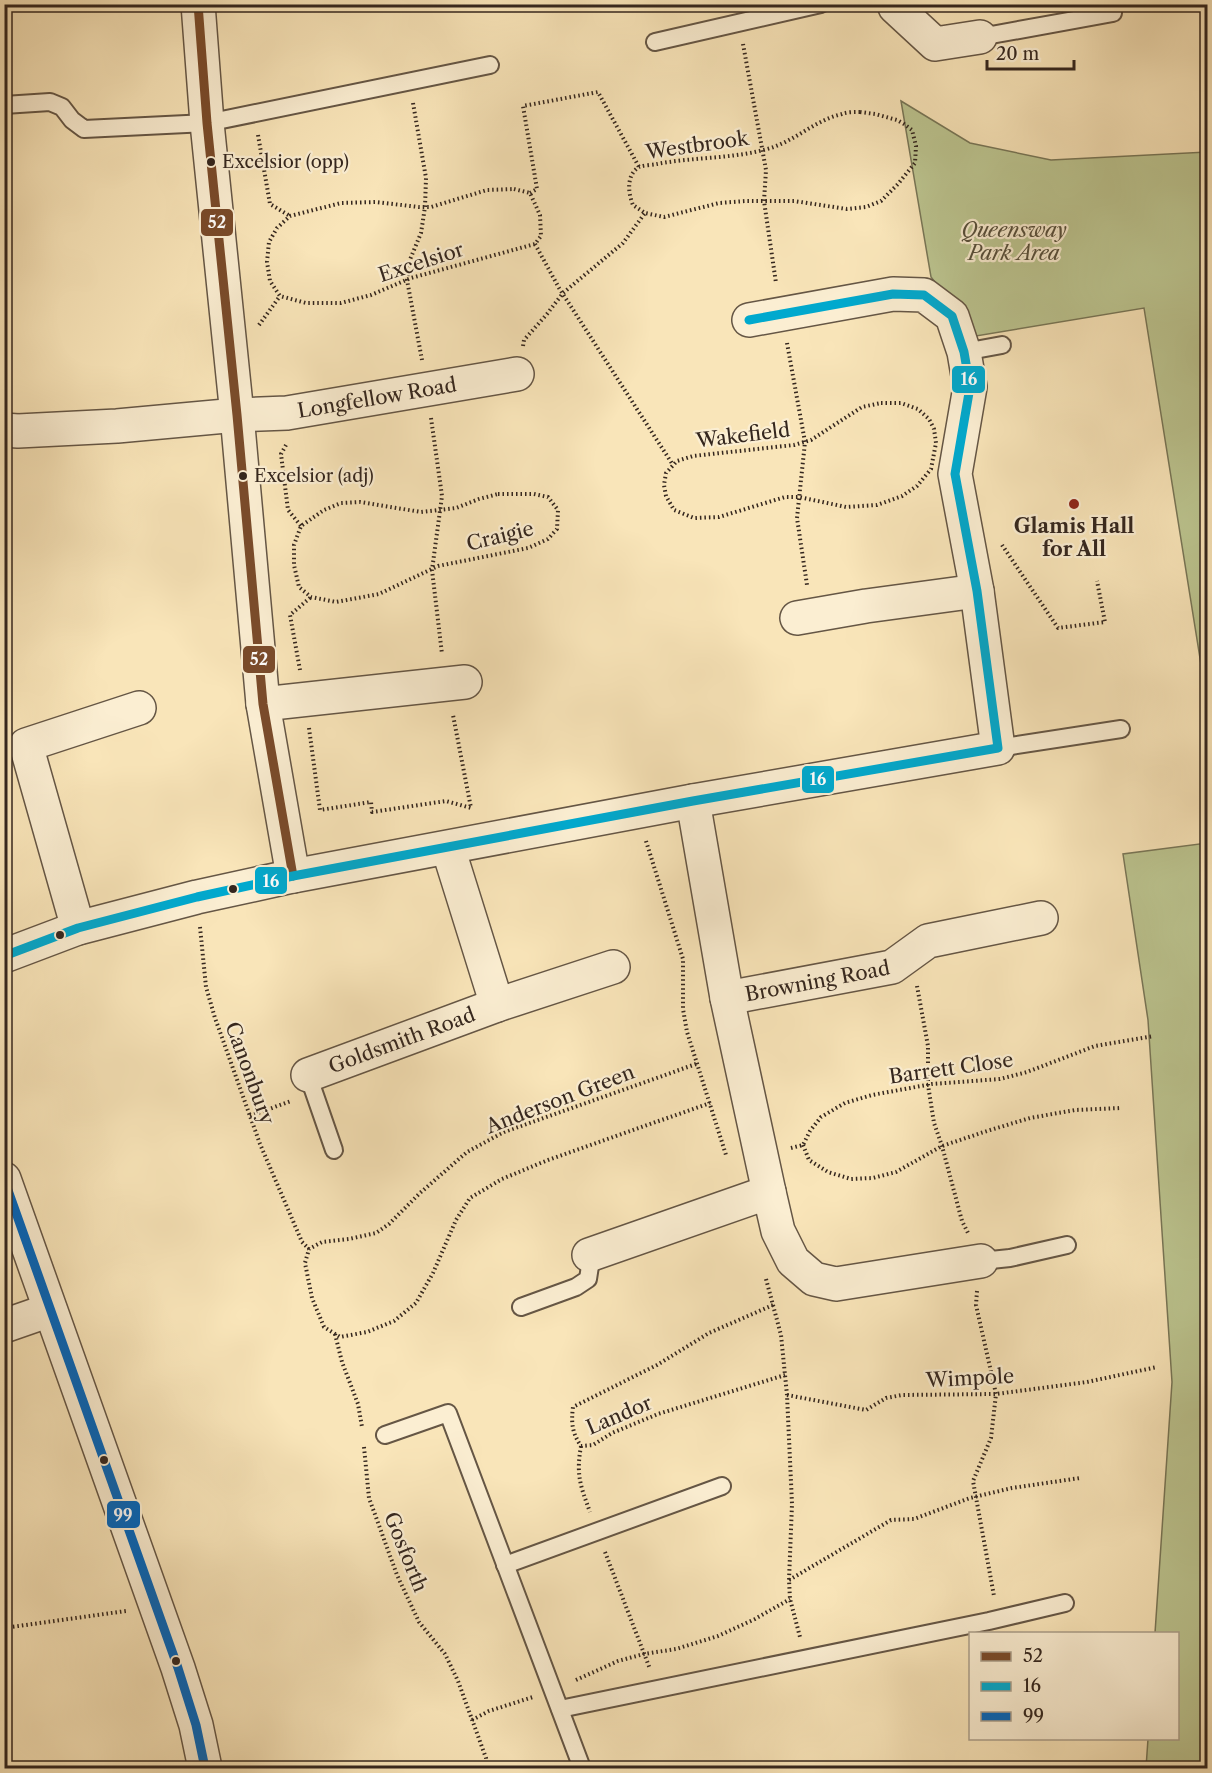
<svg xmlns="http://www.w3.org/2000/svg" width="1212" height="1773" viewBox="0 0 1212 1773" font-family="'Libre Caslon Text',serif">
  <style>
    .park { fill: #bcc590; stroke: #787657; stroke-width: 1.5 }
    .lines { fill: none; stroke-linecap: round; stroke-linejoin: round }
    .lane-casing { stroke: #655645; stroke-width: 20 }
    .street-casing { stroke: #655645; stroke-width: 36 }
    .path { stroke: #34261e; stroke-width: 4; stroke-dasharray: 1.5 3; stroke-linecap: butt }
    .lane { stroke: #fbeed2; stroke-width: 16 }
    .street { stroke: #fbeed2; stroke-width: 33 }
    .bus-1-casing { stroke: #fbeed2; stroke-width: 14 }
    .bus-2-casing { stroke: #fbeed2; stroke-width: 14 }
    .bus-3-casing { stroke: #fbeed2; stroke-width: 14 }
    .bus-1 { stroke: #7a4b2a; stroke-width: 9 }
    .bus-2 { stroke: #00a9ce; stroke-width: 9 }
    .bus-3 { stroke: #0065bd; stroke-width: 9 }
    .bus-dot { fill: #34261e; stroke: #fbeed2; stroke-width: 2 }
    .poi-dot { fill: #8f2418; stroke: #fbeed2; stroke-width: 2 }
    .labels { text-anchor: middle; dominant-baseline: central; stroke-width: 4.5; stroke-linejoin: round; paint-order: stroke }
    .bus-label { font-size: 18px; fill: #34261e; stroke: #fbeed2; text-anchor: start }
    .street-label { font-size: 20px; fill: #34261e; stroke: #fbeed2 }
    .park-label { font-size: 20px; font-style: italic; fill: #564e3a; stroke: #fbeed2 }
    .poi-label { font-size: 20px; font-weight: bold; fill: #34261e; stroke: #fbeed2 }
    .line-badge { stroke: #fbeed2; stroke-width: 2 }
    .badge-label { font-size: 16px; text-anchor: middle; font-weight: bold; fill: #fff }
  </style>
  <rect width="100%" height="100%" fill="#f9e5b9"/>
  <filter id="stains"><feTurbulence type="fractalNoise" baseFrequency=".00333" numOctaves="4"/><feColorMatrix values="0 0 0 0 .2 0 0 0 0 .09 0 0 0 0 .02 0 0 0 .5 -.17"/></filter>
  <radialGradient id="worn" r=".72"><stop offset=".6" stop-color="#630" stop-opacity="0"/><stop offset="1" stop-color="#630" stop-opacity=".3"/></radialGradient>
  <g class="park">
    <path d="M 901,101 L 970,143 L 1051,160 L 1207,152 L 1207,702 L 1144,308 L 976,336 L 931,277 Z"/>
    <path d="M 1207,843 L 1207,1768 L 1146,1768 L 1148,1739 L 1178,1738 L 1178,1634 L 1155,1633 L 1172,1382 L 1148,1020 L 1123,854 Z"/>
  </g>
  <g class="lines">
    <defs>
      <g id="lane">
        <path d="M 980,37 L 1113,13"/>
        <path d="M 655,42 L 821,4"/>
        <path d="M 4,105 L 50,102 L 62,107 L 72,120 L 84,129 L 207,123 L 490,65"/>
        <path d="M 964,352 L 1002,345"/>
        <path d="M 998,748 L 1121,729"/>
        <path d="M 308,1075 L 334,1150"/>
        <path d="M 981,1261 L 1010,1258 L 1067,1245"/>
        <path d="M 521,1307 L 576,1287 L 588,1279 L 590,1266 L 589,1255"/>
        <path d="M 385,1435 L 448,1413 L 582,1768"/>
        <path d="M 505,1565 L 722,1486"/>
        <path d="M 560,1709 L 989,1621 L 1065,1603"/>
      </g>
      <g id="street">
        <path d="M 198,4 L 207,123 L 237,415 L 263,704 L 293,876"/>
        <path d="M 894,4 L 895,7 L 935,44 L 980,37"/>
        <path id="s1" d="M 4,430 L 18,431 L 117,426 L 237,415 L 287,413 L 517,374"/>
        <path d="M 797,618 L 866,606 L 977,591"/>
        <path d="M 263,704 L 465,682"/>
        <path d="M 693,801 L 727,998 L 769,1192 L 778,1231 L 793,1261 L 814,1279 L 836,1284 L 981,1261"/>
        <path d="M 448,848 L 497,1005"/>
        <path d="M 78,928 L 26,745 L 139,708"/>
        <path d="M 4,956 L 78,928 L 197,897 L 293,876 L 693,801 L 998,748 L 977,591 L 955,474 L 970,387 L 964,352 L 952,316 L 924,295 L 893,294 L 749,320"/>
        <path id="s2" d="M 727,998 L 892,967 L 928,941 L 1041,918"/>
        <path id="s3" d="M 308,1075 L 497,1005 L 613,967"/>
        <path d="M 4,1179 L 178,1668 L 196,1725 L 205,1768"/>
        <path d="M 589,1255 L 769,1192"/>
        <path d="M 4,1326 L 50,1310"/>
      </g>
    </defs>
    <use href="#lane" class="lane-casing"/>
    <use href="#street" class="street-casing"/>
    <g class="path">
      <path d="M 743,44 L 766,170 L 764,201 L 776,283"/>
      <path d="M 413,103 L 426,178 L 425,207 L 421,233 L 409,262 L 407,280 L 422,360"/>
      <path d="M 860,112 L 875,114 L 897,120 L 904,124 L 912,130 L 916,146 L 915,163 L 898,184 L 881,201 L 866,207 L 847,209 L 794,201 L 746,201 L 719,203 L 664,217 L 645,213 L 633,205 C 628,193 626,175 639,167 C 644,165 652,165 657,164 C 693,157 732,159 767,149 C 794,142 815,120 842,114 C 847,112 854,112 860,112 Z"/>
      <path d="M 258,135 L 270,204 L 290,216"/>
      <path d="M 514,189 L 530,193 L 540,215 L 541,236 L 535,244 L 411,278 L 371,295 L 341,303 L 306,303 L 280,296 L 270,281 L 267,262 L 269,242 L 277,228 L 290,216 L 341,203 L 375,202 L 419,207 L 431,207 L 487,190 Z"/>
      <path d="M 530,193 L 537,189 L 523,106 L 598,92 L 639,167"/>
      <path d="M 535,244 L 559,288 L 673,465"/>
      <path d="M 259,325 L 280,296"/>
      <path d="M 787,343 L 805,442 L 797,518 L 807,585"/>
      <path d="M 523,346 L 524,340 L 547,314 L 563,293 L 623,243 L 645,213"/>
      <path d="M 881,403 L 901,403 L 918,409 L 929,419 L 934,429 L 936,443 L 931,469 L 917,486 L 902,496 L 877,505 L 846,507 L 799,497 L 785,497 L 719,517 L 694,518 L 674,510 L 666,496 L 664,485 L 666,473 L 677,461 L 693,456 L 794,445 L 811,440 L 862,407 Z"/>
      <path d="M 431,418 L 442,496 L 432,570 L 442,654"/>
      <path d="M 286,445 L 281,454 L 288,510 L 301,526"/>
      <path d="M 498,494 L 534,494 L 548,497 L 558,510 L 557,529 L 548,539 L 528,548 L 438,566 L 379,594 L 336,602 L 311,597 L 299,587 L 294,565 L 294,545 L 301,526 L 324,510 L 341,503 L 360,502 L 421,512 L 456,508 L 479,499 Z"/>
      <path d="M 1002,545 L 1058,628 L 1105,622 L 1097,581"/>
      <path d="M 300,670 L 290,615 L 311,597"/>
      <path d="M 309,728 L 320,810 L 371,802 L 372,812 L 446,801 L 471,808 L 453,715"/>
      <path d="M 646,841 L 683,959 L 683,1009 L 687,1032 L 726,1155"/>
      <path d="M 200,927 L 206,987 L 215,1018 L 260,1144 L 302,1242 L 309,1249"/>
      <path d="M 917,986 L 928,1046 L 928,1085 L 934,1123 L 942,1146 L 962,1221 L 968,1233"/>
      <path d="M 696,1064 L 504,1132 L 467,1152 L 420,1193 L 389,1224 L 376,1233 L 349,1239 L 322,1242 L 309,1249 L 305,1263 L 312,1298 L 324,1327 L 340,1337 L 367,1332 L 394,1321 L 416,1303 L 433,1273 L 456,1220 L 470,1198 L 502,1179 L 548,1160 L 710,1103"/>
      <path d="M 250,1116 L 291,1101"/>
      <path d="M 803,1145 L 809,1160 L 828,1172 L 851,1179 L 873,1178 L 896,1172 L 942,1146 L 987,1131 L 1030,1118 L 1075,1110 L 1121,1108"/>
      <path d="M 791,1148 L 803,1145 L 810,1131 L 821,1117 L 845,1103 L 872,1095 L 932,1084 L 1000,1079 L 1027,1072 L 1095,1046 L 1154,1036"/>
      <path d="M 766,1279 L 781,1335 L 787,1395 L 792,1504 L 789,1580 L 790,1599 L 800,1637"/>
      <path d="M 977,1291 L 976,1305 L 996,1394 L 991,1438 L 973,1481 L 994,1596"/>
      <path d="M 773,1305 L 709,1333 L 657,1365 L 573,1407 C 571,1422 572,1433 581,1446 L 593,1445 L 612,1433 L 658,1414 L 785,1375"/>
      <path d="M 335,1334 L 342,1362 L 358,1404 L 362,1427"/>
      <path d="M 787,1395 L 866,1410 L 886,1398 L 902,1395 L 996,1394 L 1087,1382 L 1157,1367"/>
      <path d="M 581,1446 C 576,1474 580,1485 590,1512"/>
      <path d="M 364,1447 L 369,1498 L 397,1575 L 419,1622 L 445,1654 L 458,1681 L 486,1758 L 487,1768"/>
      <path d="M 605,1552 L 650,1669"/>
      <path d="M 789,1580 L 891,1520 L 914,1519 L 970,1498 L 1012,1488 L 1080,1478"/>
      <path d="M 4,1628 L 126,1611"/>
      <path d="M 576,1680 L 618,1661 L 644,1654 L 676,1649 L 718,1636 L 755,1619 L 790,1599"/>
      <path d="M 472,1720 L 489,1711 L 533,1697"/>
    </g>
    <use href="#lane" class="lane"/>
    <use href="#street" class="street"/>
    <defs>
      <path id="bus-1" d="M 198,4 L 207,123 L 237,415 L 263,704 L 293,876"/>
      <path id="bus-2" d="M 4,956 L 78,928 L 197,897 L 293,876 L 693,801 L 998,748 L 977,591 L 955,474 L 970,387 L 964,352 L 952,316 L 924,295 L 893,294 L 749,320"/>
      <path id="bus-3" d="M 4,1179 L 178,1668 L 196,1725 L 205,1768"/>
    </defs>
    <use href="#bus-1" class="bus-1-casing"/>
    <use href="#bus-2" class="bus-2-casing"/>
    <use href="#bus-3" class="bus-3-casing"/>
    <use href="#bus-1" class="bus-1"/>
    <use href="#bus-2" class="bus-2"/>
    <use href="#bus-3" class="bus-3"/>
  </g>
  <g class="bus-dot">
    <circle cx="211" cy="162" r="5"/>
    <circle cx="243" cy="476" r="5"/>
    <circle cx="233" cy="889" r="5"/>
    <circle cx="60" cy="935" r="5"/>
    <circle cx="104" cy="1460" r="5"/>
    <circle cx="176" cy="1661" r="5"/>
  </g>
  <circle class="poi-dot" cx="1074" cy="504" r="6"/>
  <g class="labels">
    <g class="bus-label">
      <text x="222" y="162">Excelsior (opp)</text>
      <text x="254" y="476">Excelsior (adj)</text>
    </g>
    <g class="street-label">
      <text transform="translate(697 145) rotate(-8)">Westbrook</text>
      <text transform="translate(421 262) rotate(-18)">Excelsior</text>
      <text stroke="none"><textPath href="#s1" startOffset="375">Longfellow Road</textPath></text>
      <text transform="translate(743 435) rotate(-7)">Wakefield</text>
      <text transform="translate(500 536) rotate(-14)">Craigie</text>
      <text stroke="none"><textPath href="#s2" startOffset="92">Browning Road</textPath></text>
      <text stroke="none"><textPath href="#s3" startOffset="100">Goldsmith Road</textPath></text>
      <text transform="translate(951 1068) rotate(-8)">Barrett Close</text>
      <text transform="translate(250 1073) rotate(70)">Canonbury</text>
      <text transform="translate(560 1099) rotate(-21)">Anderson Green</text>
      <text transform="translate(970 1378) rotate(-3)">Wimpole</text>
      <text transform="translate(619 1415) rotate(-23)">Landor</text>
      <text transform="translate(406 1552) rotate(68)">Gosforth</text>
    </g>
    <g class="park-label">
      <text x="1014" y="230">Queensway<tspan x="1014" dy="23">Park Area</tspan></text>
    </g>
    <g class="poi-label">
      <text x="1074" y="526">Glamis Hall<tspan x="1074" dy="23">for All</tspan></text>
    </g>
  </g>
  <g class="line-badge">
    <rect x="200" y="208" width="34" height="29" rx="6" fill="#7a4b2a"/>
    <rect x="951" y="365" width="35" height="29" rx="6" fill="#00a9ce"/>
    <rect x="242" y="645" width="34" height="29" rx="6" fill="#7a4b2a"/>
    <rect x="801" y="765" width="34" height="29" rx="6" fill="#00a9ce"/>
    <rect x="254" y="866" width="34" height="29" rx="6" fill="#00a9ce"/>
    <rect x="106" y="1500" width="35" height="29" rx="6" fill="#0065bd"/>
  </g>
  <g class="badge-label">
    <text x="217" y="228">52</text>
    <text x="969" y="385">16</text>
    <text x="259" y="665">52</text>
    <text x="818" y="785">16</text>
    <text x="271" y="887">16</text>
    <text x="123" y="1521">99</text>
  </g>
  <rect width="1212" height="1773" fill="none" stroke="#f9e5b9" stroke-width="24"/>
  <rect x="6" y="6" width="1200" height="1761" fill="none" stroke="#34261e" stroke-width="3"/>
  <rect x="12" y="12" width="1188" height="1749" fill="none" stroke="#34261e" stroke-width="1.5"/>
  <rect x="969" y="1632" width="210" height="108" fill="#fbeed2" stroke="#ab9e8a" stroke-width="1.5"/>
  <rect x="981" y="1652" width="30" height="9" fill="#7a4b2a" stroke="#ab9e8a" stroke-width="1.5"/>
  <text x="1023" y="1662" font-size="18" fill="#34261e">52</text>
  <rect x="981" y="1682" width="30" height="9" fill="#00a9ce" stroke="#ab9e8a" stroke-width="1.5"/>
  <text x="1023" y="1692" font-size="18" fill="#34261e">16</text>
  <rect x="981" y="1712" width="30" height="9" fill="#0065bd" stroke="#ab9e8a" stroke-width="1.5"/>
  <text x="1023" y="1722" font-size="18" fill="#34261e">99</text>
  <path d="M987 60v9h87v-9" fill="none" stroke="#34261e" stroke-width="3"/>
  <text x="996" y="60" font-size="18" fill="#34261e" stroke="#fbeed2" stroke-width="4.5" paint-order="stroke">20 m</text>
  <rect width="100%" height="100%" filter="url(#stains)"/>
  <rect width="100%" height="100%" fill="url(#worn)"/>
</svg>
